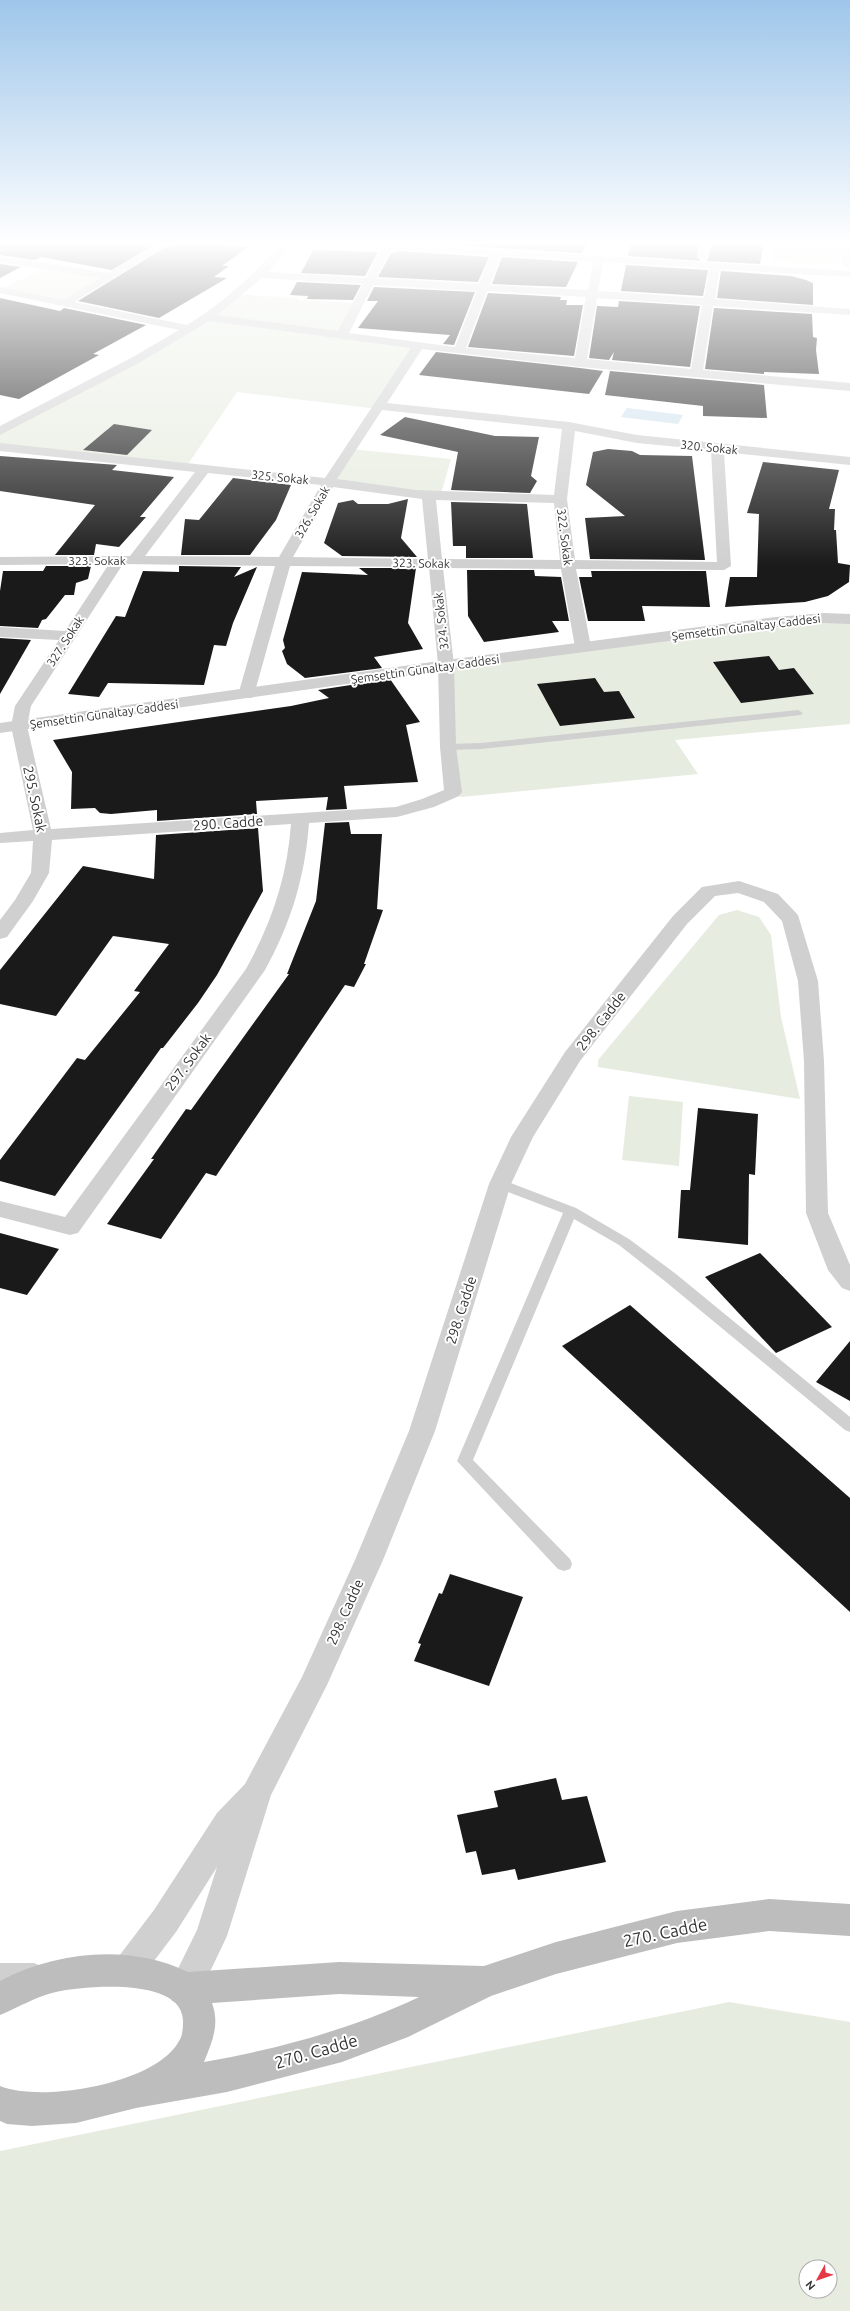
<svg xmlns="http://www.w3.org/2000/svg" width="850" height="2311" viewBox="0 0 850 2311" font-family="Ubuntu,sans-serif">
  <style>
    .green { fill: #e6ecdf; fill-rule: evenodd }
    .water { fill: #cfe2ee }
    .building { fill: #1a1a1a }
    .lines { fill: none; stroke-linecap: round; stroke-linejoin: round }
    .service { fill: #d0d0d0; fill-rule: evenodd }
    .minor { fill: #d0d0d0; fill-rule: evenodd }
    .tertiary { fill: #d0d0d0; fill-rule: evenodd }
    .secondary { fill: #bdbdbd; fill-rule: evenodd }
    .labels { text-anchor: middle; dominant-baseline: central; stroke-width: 4; stroke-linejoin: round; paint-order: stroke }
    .far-street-label { font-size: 12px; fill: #333; stroke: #fff }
    .street-label { font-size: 14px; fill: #333; stroke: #fff }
    .near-street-label { font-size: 17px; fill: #333; stroke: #fff }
  </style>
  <rect width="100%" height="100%" fill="#fff"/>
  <g class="green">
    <path d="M 772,243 L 845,243 L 848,265 L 771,261 Z"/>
    <path d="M 47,267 L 110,276 L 65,303 L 0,289 Z"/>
    <path d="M 236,294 L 298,298 L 298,300 L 359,303 L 341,335 L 418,346 L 378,409 L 237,392 L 186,467 L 0,447 L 0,431 L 139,358 Z"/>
    <path d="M 351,449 L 451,459 L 440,497 L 329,482 Z"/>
    <path d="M 850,619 L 850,724 L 675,740 L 698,774 L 461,797 L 453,792 L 446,665 L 776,622 Z"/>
    <path d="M 737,910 L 759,917 L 771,935 L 781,1017 L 800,1099 L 598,1067 L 598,1060 L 719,915 Z"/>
    <path d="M 629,1096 L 683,1102 L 679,1166 L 622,1160 Z"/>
    <path d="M 729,2002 L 850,2022 L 850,2311 L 0,2311 L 0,2151 ZM 806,2267 L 830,2267 L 830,2291 L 806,2291 Z"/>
  </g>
  <path class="water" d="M 627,408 L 683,415 L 678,424 L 621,417 Z"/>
  <g class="building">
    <path d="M 0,243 L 157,243 L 112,270 L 41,257 L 35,260 L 0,255 Z"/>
    <path d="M 172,243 L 214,243 L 248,247 L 222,266 L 229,266 L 214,277 L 227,278 L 159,318 L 78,301 Z"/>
    <path d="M 466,243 L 587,243 L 582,253 L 466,246 Z"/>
    <path d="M 631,243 L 699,243 L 697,257 L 701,261 L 628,256 Z"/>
    <path d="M 711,243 L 764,243 L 760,264 L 706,261 L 708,259 Z"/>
    <path d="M 313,250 L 378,252 L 365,276 L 301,273 Z"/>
    <path d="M 399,251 L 489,257 L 478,282 L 378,277 L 391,253 Z"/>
    <path d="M 502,257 L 578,262 L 566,287 L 492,284 Z"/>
    <path d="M 0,264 L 21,267 L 0,278 Z"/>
    <path d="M 626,265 L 708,270 L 703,296 L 621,291 Z"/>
    <path d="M 721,271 L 791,276 L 806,280 L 813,283 L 813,305 L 717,298 Z"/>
    <path d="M 297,282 L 361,285 L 353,300 L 307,299 L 308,296 L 290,295 Z"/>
    <path d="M 374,287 L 475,292 L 454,345 L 443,344 L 450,335 L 358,328 L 378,301 L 367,301 Z"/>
    <path d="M 488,293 L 561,297 L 560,300 L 567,300 L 566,305 L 583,305 L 574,356 L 468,347 Z"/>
    <path d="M 0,298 L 60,311 L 64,308 L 146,325 L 93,354 L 99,355 L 19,399 L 0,395 Z"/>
    <path d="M 619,301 L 700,306 L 690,367 L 612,360 L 614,352 L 609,360 L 589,358 L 597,306 L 618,307 Z"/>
    <path d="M 714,308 L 812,314 L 813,337 L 817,338 L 816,350 L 819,374 L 764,372 L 764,374 L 705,369 Z"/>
    <path d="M 436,352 L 580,368 L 603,371 L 589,394 L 419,375 Z"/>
    <path d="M 610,371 L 764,385 L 767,418 L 703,416 L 703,406 L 605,395 Z"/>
    <path d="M 405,417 L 495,436 L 539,437 L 531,476 L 537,481 L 530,493 L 451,490 L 458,452 L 380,435 Z"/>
    <path d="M 114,424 L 152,430 L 127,455 L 83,450 Z"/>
    <path d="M 608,449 L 632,451 L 640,455 L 692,456 L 705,560 L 590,559 L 585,518 L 625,516 L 586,485 L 593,452 Z"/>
    <path d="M 0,456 L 117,465 L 112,470 L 174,477 L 140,517 L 146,517 L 119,547 L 96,544 L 94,555 L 55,555 L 95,505 L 0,491 Z"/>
    <path d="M 763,462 L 839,470 L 829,509 L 835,509 L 834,530 L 836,530 L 838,563 L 850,565 L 849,582 L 828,596 L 805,602 L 725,607 L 730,577 L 757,577 L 759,514 L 747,513 Z"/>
    <path d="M 233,478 L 291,485 L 276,520 L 250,555 L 181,555 L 185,519 L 199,520 Z"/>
    <path d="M 408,499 L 401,538 L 417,557 L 342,556 L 324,543 L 338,503 L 353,500 L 358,504 L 388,504 Z"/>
    <path d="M 451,502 L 527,504 L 533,558 L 466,558 L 466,546 L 453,546 Z"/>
    <path d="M 46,566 L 91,566 L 88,579 L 76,583 L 74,595 L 65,595 L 46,619 L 42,620 L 38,628 L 0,626 L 0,591 L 3,571 L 43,571 Z"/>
    <path d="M 179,566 L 241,567 L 234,577 L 257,567 L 233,623 L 226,646 L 214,645 L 204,685 L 108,683 L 99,697 L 68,694 L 116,616 L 125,617 L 143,571 L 179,572 Z"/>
    <path d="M 359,568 L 416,568 L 408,623 L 423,649 L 374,657 L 382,668 L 305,678 L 287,664 L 282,651 L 285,648 L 283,640 L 302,572 L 368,575 Z"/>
    <path d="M 467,570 L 534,570 L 535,576 L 561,577 L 569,621 L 552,621 L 559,632 L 484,642 L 468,616 Z"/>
    <path d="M 591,571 L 706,571 L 710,607 L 642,606 L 645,621 L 588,621 L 579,577 L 592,577 Z"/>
    <path d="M 0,638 L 31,640 L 0,694 Z"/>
    <path d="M 769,656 L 779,670 L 794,668 L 814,694 L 741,703 L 713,662 Z"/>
    <path d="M 595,678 L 604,692 L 619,691 L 635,718 L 560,726 L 537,684 Z"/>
    <path d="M 390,679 L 420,722 L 406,725 L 418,782 L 344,786 L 347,809 L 326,810 L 328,797 L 256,801 L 257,814 L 157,821 L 157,810 L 111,814 L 100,813 L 95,808 L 71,809 L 72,772 L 53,740 L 291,706 L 329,698 L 318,690 Z"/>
    <path d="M 349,822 L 351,834 L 382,834 L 377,909 L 383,910 L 364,964 L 366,964 L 354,987 L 345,985 L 216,1176 L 206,1173 L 161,1239 L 107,1224 L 154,1159 L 151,1159 L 186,1109 L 191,1110 L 289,974 L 287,974 L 316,901 L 325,823 Z"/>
    <path d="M 258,828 L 263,891 L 217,975 L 198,1003 L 163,1048 L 161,1048 L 55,1196 L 0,1181 L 0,1160 L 77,1058 L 85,1060 L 140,992 L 134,991 L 169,944 L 113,936 L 56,1016 L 0,1004 L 0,970 L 83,866 L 154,879 L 156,835 Z"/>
    <path d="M 698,1108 L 758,1114 L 755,1175 L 749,1174 L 748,1245 L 678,1238 L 681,1190 L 690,1190 Z"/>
    <path d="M 0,1233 L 59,1249 L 27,1295 L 0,1288 Z"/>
    <path d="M 760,1253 L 832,1327 L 776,1353 L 705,1277 Z"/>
    <path d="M 630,1305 L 850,1498 L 850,1612 L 562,1346 Z"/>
    <path d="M 850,1341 L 850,1401 L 816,1382 Z"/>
    <path d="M 450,1574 L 523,1597 L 489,1686 L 414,1661 L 421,1644 L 418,1643 L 439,1593 L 442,1594 Z"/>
    <path d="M 556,1778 L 562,1800 L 587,1796 L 606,1862 L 518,1880 L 515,1869 L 482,1875 L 476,1851 L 466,1853 L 457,1815 L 498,1807 L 494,1791 Z"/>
  </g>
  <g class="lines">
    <g class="service">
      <path d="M 798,710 L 803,713 L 801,715 L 481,749 L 448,750 L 443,747 L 448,744 L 481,743 Z"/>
      <path d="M 500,1179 L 576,1208 L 629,1239 L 676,1274 L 850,1417 L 850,1432 L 845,1430 L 666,1282 L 619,1245 L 574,1219 L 473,1460 L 570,1559 L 572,1564 L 570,1569 L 564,1571 L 558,1569 L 457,1461 L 563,1213 L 495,1187 L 493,1184 L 495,1181 Z"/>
    </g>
    <g class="minor">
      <path d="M 159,243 L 171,243 L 74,302 L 187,325 C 223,303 253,275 282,243 L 292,243 L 268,272 L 366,278 L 383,246 L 388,243 L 393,246 L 376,278 L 479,284 L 492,252 L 497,249 L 502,252 L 490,285 L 588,290 L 594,258 L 599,255 L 604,258 L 598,291 L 704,298 L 710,265 L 711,263 L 719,263 L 720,265 L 715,299 L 850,309 L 850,315 L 713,306 L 703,370 L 850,383 L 850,391 L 580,367 L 422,349 L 387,403 L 569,422 L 637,435 L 850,457 L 850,465 L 724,452 L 731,566 L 724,570 L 576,569 L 591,647 L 588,650 L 578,650 L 575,647 L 561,569 L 443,568 L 454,665 L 456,747 L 462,792 L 459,796 L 434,807 L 397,817 L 309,823 C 305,877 291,923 265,970 L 78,1233 L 70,1235 L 0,1217 L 0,1201 L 65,1217 L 246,969 C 272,922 287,877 291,824 L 52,840 L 49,873 L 33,901 L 7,937 L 0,939 L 0,920 L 15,900 L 31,873 L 33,841 L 0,843 L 0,833 L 33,830 L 11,726 L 15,706 L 59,640 L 0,637 L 0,627 L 65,631 L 109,564 L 0,565 L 0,557 L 130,556 L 195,472 L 0,451 L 0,443 L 325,478 L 411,348 L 209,321 L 139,363 L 0,435 L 0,426 L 131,358 L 179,330 L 0,293 L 0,287 L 63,300 L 100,278 L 0,262 L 0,256 L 109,273 ZM 262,278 L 363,284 L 338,331 L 217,315 ZM 373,285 L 477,291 L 455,347 L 349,333 ZM 487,291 L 586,297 L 575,358 L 466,348 ZM 597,298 L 702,305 L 691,369 L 587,359 ZM 382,410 L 562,429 L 554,495 L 416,490 L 337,479 ZM 575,431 L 637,443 L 711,450 L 717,562 L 575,560 L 567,499 ZM 208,473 L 321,485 L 279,557 L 145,556 ZM 333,487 L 422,499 L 428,559 L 293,557 ZM 436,500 L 554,503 L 560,560 L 442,559 ZM 123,564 L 275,566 L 238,695 L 240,698 L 252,698 L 254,695 L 290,566 L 429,567 L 438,665 L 440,747 L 444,790 L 422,799 L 396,807 L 51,829 L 27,726 L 31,706 Z"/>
      <path d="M 700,243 L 710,243 L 707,259 L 703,260 L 698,257 Z"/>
      <path d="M 840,243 L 850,243 L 850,268 L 843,265 Z"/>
      <path d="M 739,881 L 778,894 L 798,915 L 818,981 L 824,1061 L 828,1213 L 850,1265 L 850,1291 L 842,1288 L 828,1270 L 806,1213 L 804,1061 L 798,981 L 782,921 L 764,902 L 738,893 L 715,896 L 687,924 L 580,1061 L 533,1137 L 511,1184 L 435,1431 L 383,1560 L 327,1685 L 271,1795 L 227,1936 L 196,2001 L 184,2005 L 172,2001 L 168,1989 L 197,1930 L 217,1867 L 176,1932 L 138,1982 L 127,1987 L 116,1982 L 111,1971 L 116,1960 L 154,1910 L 217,1813 L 245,1784 L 302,1677 L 355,1560 L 409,1431 L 489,1184 L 511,1137 L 565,1052 L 673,916 L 702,887 Z"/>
    </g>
    <g class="tertiary">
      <path d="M 334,243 L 385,243 L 850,271 L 850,277 L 339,246 Z"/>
      <path d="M 824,613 L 850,614 L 850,624 L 824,623 L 776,627 L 446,670 L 0,733 L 0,723 L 446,660 L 776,617 Z"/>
      <path d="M 0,1963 L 34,1963 L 45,1968 L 50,1979 L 45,1990 L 34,1995 L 0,1995 Z"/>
    </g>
    <path class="secondary" d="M 769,1899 L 850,1904 L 850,1936 L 769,1931 L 677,1943 L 556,1974 L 491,1996 L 408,2037 L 342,2062 L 227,2092 L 136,2108 L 76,2123 L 32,2126 L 7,2124 L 0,2121 L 0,2086 C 42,2103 156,2084 179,2041 C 183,2035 183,2027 183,2020 C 181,1977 84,1986 56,1992 C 35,1997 19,2007 0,2015 L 0,1981 C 57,1951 130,1944 188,1972 L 339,1962 L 484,1966 L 556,1942 L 677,1911 ZM 339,1994 L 419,1997 C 352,2029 278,2049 204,2062 C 212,2042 220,2025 212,2003 Z"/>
  </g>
  <linearGradient id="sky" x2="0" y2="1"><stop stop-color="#9ec6ea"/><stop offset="0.43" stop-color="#fff"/><stop offset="1" stop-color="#fff" stop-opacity="0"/></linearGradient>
  <rect width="850" height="566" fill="url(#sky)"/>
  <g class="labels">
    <g class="far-street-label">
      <text transform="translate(709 447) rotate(6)">320. Sokak</text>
      <text transform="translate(280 477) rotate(6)">325. Sokak</text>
      <text transform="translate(312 512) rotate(-60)">326. Sokak</text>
      <text transform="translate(565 537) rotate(83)">322. Sokak</text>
      <text x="97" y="560">323. Sokak</text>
      <text transform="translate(421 563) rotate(1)">323. Sokak</text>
      <text transform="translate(441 621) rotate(-96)">324. Sokak</text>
      <text transform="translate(746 627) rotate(-7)">Şemsettin Günaltay Caddesi</text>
      <text transform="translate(65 641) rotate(-57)">327. Sokak</text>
      <text transform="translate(425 669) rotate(-8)">Şemsettin Günaltay Caddesi</text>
      <text transform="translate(104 714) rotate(-8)">Şemsettin Günaltay Caddesi</text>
    </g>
    <g class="street-label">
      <text transform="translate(35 799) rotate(78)">295. Sokak</text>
      <text transform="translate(228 823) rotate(-4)">290. Cadde</text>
      <text transform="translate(601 1021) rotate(-52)">298. Cadde</text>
      <text transform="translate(188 1062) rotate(-54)">297. Sokak</text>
      <text transform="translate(461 1310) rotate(-72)">298. Cadde</text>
      <text transform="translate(345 1612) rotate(-66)">298. Cadde</text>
    </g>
    <g class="near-street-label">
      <text transform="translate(665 1932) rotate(-12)">270. Cadde</text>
      <text transform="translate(316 2051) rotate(-16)">270. Cadde</text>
    </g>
  </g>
  <g transform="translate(818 2279) rotate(230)"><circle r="19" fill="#ffffff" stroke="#adadad"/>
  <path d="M0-3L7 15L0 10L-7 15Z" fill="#e63946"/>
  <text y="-6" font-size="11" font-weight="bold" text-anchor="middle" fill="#333333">N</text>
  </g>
</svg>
